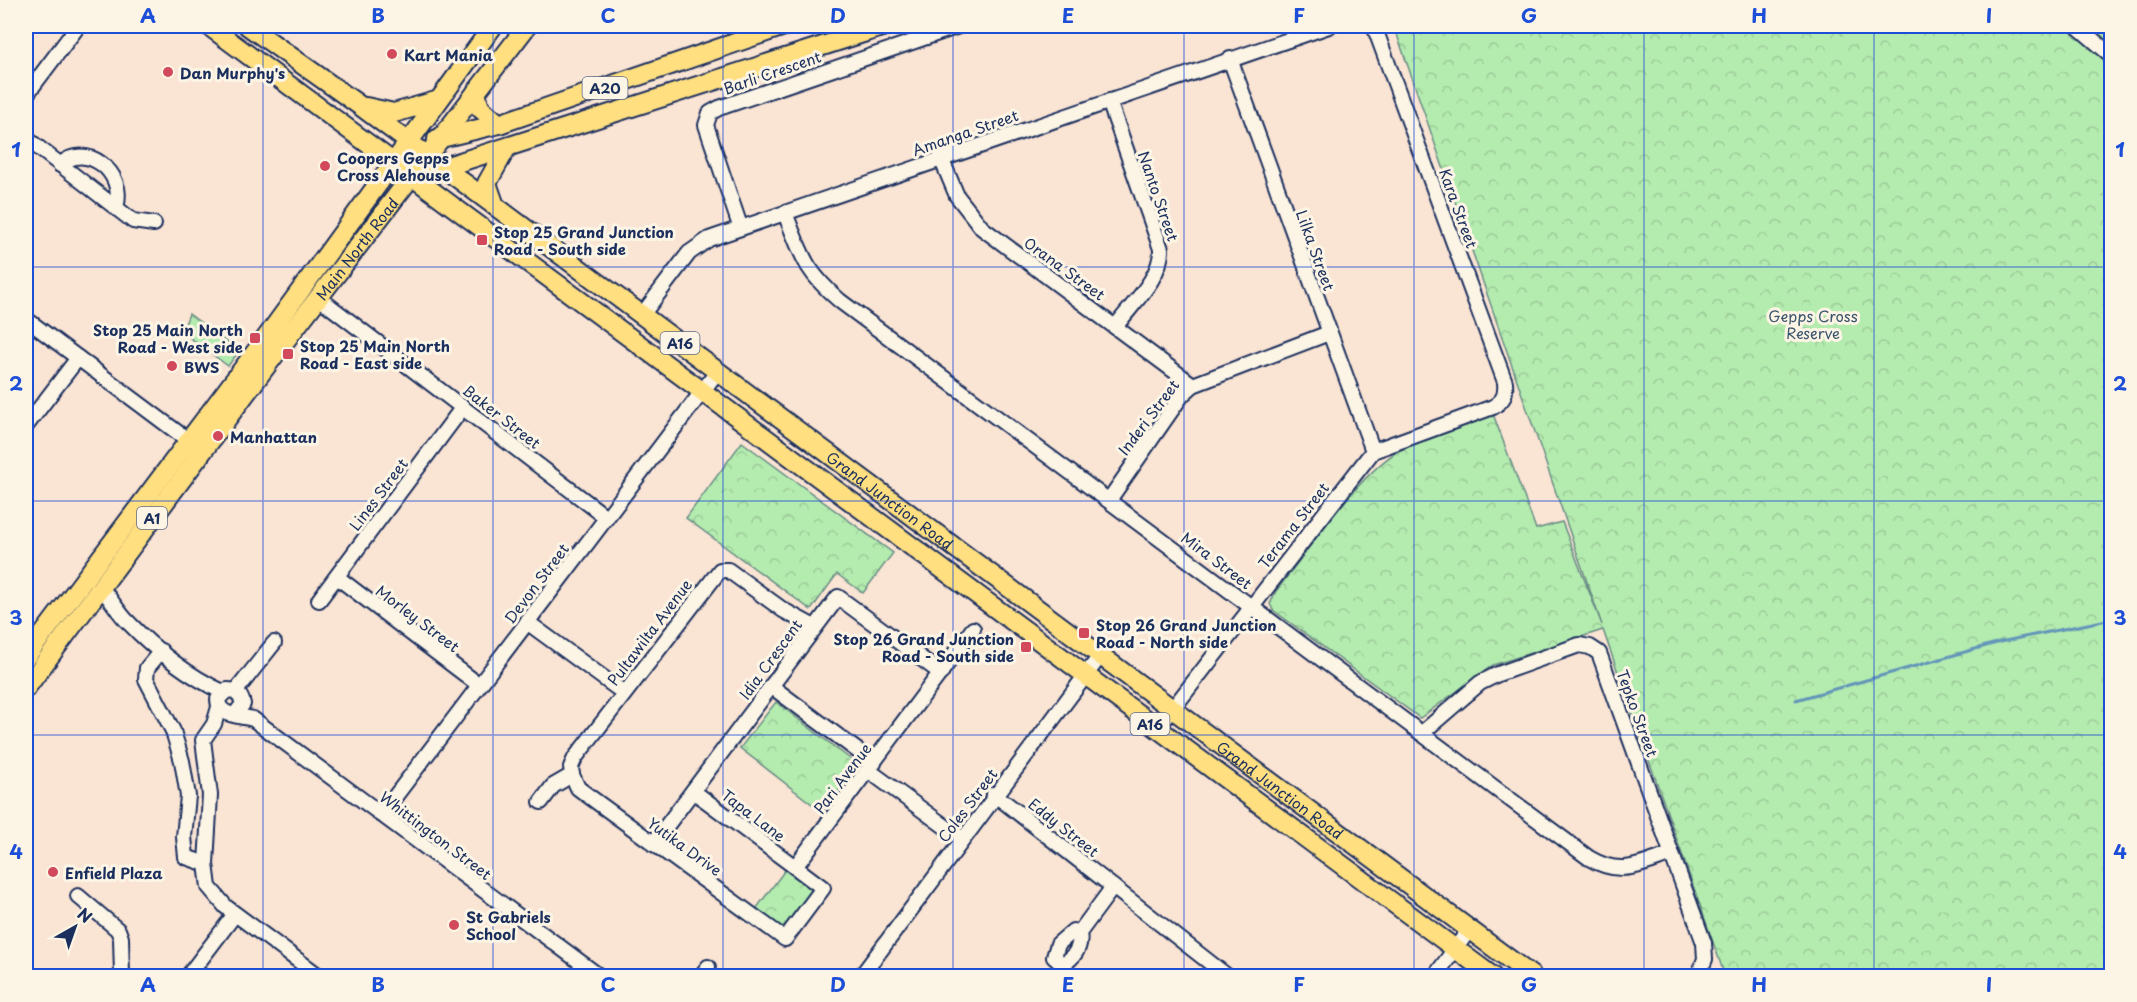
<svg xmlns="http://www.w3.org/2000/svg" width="2137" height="1002" viewBox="0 0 2137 1002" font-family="'Playpen Sans',sans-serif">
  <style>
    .grass { fill: #b4ebae; stroke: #688d86; stroke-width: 1.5 }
    .park { fill: url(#park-crowns); stroke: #688d86; stroke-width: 1.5 }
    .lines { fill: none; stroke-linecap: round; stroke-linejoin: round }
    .stream { stroke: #6396b9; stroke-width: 3 }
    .minor-casing { stroke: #1b2f5e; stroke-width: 18 }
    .highway-casing { stroke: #1b2f5e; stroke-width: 22 }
    .minor { stroke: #fcf5e5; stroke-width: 14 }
    .highway { stroke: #ffdf80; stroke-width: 18 }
    .grid { fill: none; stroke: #1d4ed8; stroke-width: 1.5; stroke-opacity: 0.55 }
    .poi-dot { fill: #d1495b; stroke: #fcf5e5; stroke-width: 2 }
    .labels { text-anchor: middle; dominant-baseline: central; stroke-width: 6; stroke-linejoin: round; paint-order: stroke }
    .shield { fill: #fcf5e5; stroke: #5e6a86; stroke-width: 1.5 }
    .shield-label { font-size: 14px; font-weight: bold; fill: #1b2f5e }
    .poi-label { font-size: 15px; font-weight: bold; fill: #1b2f5e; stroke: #fcf5e5; text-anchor: start }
    .street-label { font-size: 15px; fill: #1b2f5e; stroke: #fcf5e5 }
    .park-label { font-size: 15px; fill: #3a556e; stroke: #fcf5e5 }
    .neatline { fill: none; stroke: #1d4ed8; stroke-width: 2 }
    .grid-label { font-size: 20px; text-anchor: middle; font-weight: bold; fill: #1d4ed8 }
  </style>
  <defs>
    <pattern id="park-crowns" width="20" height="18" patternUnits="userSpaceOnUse" patternTransform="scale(1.5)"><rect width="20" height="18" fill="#b4ebae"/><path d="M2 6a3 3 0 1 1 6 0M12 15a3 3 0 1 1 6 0" fill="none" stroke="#9aca98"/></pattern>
  </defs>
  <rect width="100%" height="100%" fill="#fae4d3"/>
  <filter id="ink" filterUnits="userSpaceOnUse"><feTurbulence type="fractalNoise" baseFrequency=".0167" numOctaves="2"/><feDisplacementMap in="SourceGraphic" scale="12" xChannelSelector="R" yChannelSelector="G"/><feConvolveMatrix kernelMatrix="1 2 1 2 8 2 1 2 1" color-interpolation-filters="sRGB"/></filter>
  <g filter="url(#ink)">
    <path class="grass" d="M 189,314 L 239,351 L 228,366 L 182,332 Z"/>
    <g class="park">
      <path d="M 1394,26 L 2111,26 L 2111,976 L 1725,976 L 1603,630 L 1493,665 L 1420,718 L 1273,610 L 1270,604 L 1276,591 C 1309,550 1358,473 1403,448 C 1430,433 1463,425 1493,414 L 1536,529 L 1562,522 L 1602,625 Z"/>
      <path d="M 742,442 L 893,553 L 863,593 L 837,574 L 811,610 L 686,518 Z"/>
      <path d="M 776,702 L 858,765 L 822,812 L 740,748 Z"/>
      <path d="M 788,866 L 819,889 L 786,932 L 756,909 Z"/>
    </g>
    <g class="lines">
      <path class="stream" d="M 1796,700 L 2000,642 L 2112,619"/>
      <defs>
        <g id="minor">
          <path d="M 2077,26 L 2112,56"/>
          <path d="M 1230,59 L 1373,451"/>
          <path d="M 26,95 L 78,26"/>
          <path d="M 1109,101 L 1161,249 C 1162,277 1132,304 1116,326"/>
          <path d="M 26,138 L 133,221 L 154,224"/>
          <path d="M 941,158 L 957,196 L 982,228 L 1193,385"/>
          <path d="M 60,165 C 85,141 127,172 116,207"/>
          <path d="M 785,213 C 802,255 804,270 840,301 L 1589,858 C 1621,877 1639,865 1672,854"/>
          <path d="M 740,226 L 706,125 L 710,113 L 719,108 L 959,26"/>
          <path d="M 319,298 L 606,517"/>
          <path d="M 642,315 L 689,253 L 709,239 L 1329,26"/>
          <path d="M 26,319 L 189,441"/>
          <path d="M 26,426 L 78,358"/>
          <path d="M 1109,500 L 1182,395 L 1193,385 L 1329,333"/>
          <path d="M 337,577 L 479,685"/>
          <path d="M 100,587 C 111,598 118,613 129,623 C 155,650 190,677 223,692"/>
          <path d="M 319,600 L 463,407"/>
          <path d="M 527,622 L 624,693"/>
          <path d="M 161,651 L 147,668 L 146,679 L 173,731 L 182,761 L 188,796 L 184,837 L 186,857 L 206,864"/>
          <path d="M 771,686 L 874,763"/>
          <path d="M 236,691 L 274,643"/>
          <path d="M 219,707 L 214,724 L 203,740 L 210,795 L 206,864 L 209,887 L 226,907 L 319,976"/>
          <path d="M 236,713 L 243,704 C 241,695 236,690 227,690 L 218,699 C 218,717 240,715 253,719 L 599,976"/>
          <path d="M 1157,729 L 1373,451 L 1493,407 C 1504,400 1506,395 1505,382 L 1374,26"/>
          <path d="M 1422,733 L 1480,683 L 1498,674 L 1579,645 L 1590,647 L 1599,653 L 1704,943 L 1705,959 L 1698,976"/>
          <path d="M 868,770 L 962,839"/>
          <path d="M 572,775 L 578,788 L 590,797 L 785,939 L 823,888 L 795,867 L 973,629"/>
          <path d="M 693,791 L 795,867"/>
          <path d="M 994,794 L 1227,976"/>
          <path d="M 541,802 L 553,786 L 572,775 L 571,767 L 575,758 L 720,570 L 728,570 L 783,610 L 814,627"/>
          <path d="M 381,815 L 717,372"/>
          <path d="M 653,844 L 838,597 L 941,673"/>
          <path d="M 78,896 L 118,930 L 121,938 L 122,975 L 120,976"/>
          <path d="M 1079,933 L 1073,931 L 1058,944 L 1054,957 L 1062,964 C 1074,959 1082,946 1079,933 L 1113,887"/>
          <path d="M 188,976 L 235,914"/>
          <path d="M 701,976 L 708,967"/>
          <path d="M 863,976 L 862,975 L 1100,656"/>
          <path d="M 1435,976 L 1469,930"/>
        </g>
        <g id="highway">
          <path d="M 209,26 L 1492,976"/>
          <path id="s1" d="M 248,26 L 359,105 L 1532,976"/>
          <path d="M 476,92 L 480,108 L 499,124"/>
          <path d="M 366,107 L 394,113 L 436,101"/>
          <path d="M 437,139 L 499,124 L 784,26"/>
          <path d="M 435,170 L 885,26"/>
          <path d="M 495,206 L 487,183 L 506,149"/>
          <path d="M 26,657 L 263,342 L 493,26"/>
          <path id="s2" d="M 26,688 L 282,345 L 527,26"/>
        </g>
      </defs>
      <use href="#minor" class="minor-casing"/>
      <use href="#highway" class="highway-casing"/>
      <use href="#minor" class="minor"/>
      <use href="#highway" class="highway"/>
    </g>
  </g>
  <path class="grid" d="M 263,26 L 263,976M 493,26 L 493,976M 723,26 L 723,976M 953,26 L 953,976M 1184,26 L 1184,976M 1414,26 L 1414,976M 1644,26 L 1644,976M 1874,26 L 1874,976M 26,267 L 2112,267M 26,501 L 2112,501M 26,735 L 2112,735"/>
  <g class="poi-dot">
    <circle cx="392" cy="54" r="6"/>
    <circle cx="168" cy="72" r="6"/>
    <circle cx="325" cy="166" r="6"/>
    <rect x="476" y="234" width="12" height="12" rx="3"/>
    <rect x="249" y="332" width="12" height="12" rx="3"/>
    <rect x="282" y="348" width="12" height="12" rx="3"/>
    <circle cx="172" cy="366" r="6"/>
    <circle cx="218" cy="436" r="6"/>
    <rect x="1078" y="627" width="12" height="12" rx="3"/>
    <rect x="1020" y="641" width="12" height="12" rx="3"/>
    <circle cx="53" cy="872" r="6"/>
    <circle cx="454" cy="925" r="6"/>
  </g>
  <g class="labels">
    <g class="shield">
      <rect x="582.5" y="77" width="45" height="22" rx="4.5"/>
      <rect x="660.5" y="332" width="39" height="22" rx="4.5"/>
      <rect x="137" y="507" width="30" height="22" rx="4.5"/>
      <rect x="1130.5" y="713" width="39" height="22" rx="4.5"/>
    </g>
    <g class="shield-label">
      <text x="605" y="88">A20</text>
      <text x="680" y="343">A16</text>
      <text x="152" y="518">A1</text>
      <text x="1150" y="724">A16</text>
    </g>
    <g class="poi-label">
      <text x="404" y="54">Kart Mania</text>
      <text x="180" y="72">Dan Murphy's</text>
      <text x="337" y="157">Coopers Gepps<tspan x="337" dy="17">Cross Alehouse</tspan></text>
      <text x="494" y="231">Stop 25 Grand Junction<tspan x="494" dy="17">Road - South side</tspan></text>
      <text x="243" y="329" text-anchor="end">Stop 25 Main North<tspan x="243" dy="17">Road - West side</tspan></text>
      <text x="300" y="345">Stop 25 Main North<tspan x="300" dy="17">Road - East side</tspan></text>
      <text x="184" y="366">BWS</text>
      <text x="230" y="436">Manhattan</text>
      <text x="1096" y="624">Stop 26 Grand Junction<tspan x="1096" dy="17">Road - North side</tspan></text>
      <text x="1014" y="638" text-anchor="end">Stop 26 Grand Junction<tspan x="1014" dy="17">Road - South side</tspan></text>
      <text x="65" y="872">Enfield Plaza</text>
      <text x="466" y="916">St Gabriels<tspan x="466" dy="17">School</tspan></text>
    </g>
    <g class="street-label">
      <text transform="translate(772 72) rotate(-19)">Barli Crescent</text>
      <text transform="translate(965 132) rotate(-19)">Amanga Street</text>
      <text transform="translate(1159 196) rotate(71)">Nanto Street</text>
      <text transform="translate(1459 208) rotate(70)">Kara Street</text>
      <text stroke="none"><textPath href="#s2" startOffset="550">Main North Road</textPath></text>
      <text transform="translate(1316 250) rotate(70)">Lilka Street</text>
      <text transform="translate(1065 268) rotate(36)">Orana Street</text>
      <text transform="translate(502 416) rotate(38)">Baker Street</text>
      <text transform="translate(1148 417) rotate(-53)">Inderi Street</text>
      <text transform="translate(378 494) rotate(-53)">Lines Street</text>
      <text stroke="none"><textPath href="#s1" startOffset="798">Grand Junction Road</textPath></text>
      <text transform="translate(1293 525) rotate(-52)">Terama Street</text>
      <text transform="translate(1217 560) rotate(37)">Mira Street</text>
      <text transform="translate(536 583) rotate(-53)">Devon Street</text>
      <text transform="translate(418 618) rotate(37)">Morley Street</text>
      <text transform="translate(649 632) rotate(-53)">Pultawilta Avenue</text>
      <text transform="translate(770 659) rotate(-54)">Idia Crescent</text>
      <text transform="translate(1638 713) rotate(70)">Tepko Street</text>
      <text transform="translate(842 778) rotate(-53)">Pari Avenue</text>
      <text stroke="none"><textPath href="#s1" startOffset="1284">Grand Junction Road</textPath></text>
      <text transform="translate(967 805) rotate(-53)">Coles Street</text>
      <text transform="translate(754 815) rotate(37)">Tapa Lane</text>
      <text transform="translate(1064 827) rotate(38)">Eddy Street</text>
      <text transform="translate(436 835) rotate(37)">Whittington Street</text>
      <text transform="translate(685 846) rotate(36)">Yutika Drive</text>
    </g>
    <g class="park-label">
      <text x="1813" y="315">Gepps Cross<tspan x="1813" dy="17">Reserve</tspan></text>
    </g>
  </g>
  <rect width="2137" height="1002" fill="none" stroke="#fcf5e5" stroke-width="66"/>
  <g transform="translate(75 927) rotate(40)" stroke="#fcf5e5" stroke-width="4.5" paint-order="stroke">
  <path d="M0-4.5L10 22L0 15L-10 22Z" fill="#1b2f5e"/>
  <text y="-9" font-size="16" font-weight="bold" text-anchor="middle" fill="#1b2f5e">N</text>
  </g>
  <rect x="33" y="33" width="2071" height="936" class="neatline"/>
  <g class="grid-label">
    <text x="148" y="23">A</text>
    <text x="378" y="23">B</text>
    <text x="608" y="23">C</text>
    <text x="838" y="23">D</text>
    <text x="1068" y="23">E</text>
    <text x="1299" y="23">F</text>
    <text x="1529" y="23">G</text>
    <text x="1759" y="23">H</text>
    <text x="1989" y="23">I</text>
    <text x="16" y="157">1</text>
    <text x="2120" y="157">1</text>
    <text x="16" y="391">2</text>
    <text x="2120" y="391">2</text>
    <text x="16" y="625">3</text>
    <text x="2120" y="625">3</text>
    <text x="16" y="859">4</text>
    <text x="2120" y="859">4</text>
    <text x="148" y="992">A</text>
    <text x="378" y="992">B</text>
    <text x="608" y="992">C</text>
    <text x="838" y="992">D</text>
    <text x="1068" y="992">E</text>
    <text x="1299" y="992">F</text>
    <text x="1529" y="992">G</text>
    <text x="1759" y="992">H</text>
    <text x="1989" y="992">I</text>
  </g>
</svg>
